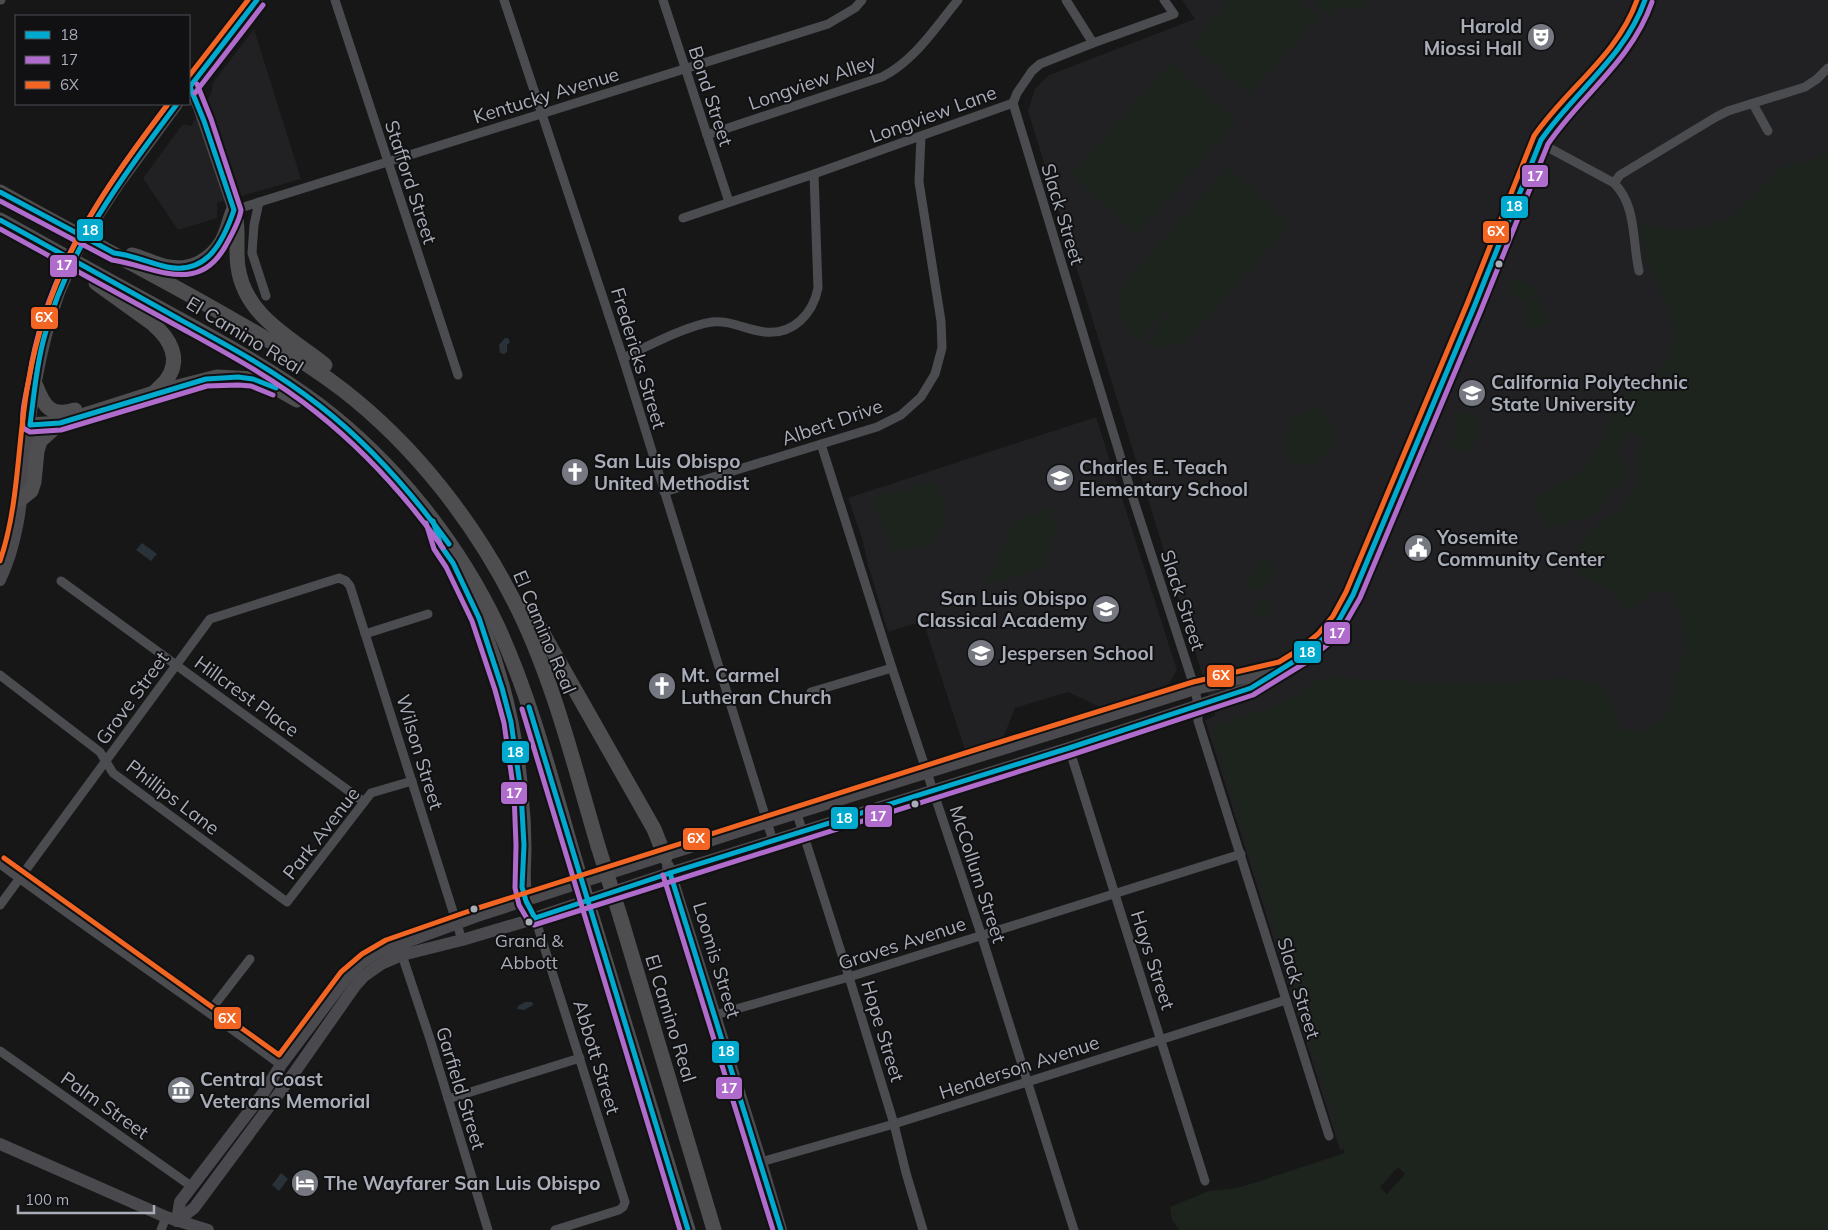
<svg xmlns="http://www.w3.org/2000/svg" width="1828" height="1230" viewBox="0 0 1828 1230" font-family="Mulish,sans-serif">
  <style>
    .built { fill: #212123 }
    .green { fill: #1d241e; fill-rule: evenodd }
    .water { fill: #2a3239 }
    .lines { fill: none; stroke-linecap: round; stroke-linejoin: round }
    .street { stroke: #4b4c50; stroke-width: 9 }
    .secondary { stroke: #4a4a4e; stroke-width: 12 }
    .highway { stroke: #4e4e51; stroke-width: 15 }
    .secondary-bridge { stroke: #4a4a4e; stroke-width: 12 }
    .highway-bridge { stroke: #4e4e51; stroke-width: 15 }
    .bus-1-casing { stroke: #111113; stroke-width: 9 }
    .bus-2-casing { stroke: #111113; stroke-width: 9 }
    .bus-3-casing { stroke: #111113; stroke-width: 9 }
    .bus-1 { stroke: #00a9ce; stroke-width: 5 }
    .bus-2 { stroke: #b06ccc; stroke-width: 5 }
    .bus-3 { stroke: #f26522; stroke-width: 5 }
    .bus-dot { fill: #a8adb8; stroke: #111113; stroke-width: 2 }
    .labels { text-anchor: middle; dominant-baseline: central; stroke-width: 4; stroke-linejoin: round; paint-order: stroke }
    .bus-label { font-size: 18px; fill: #a8adb8; stroke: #111113 }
    .poi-label { font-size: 19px; font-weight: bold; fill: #a8adb8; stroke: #111113; text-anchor: start }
    .street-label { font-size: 19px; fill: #a8adb8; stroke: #111113 }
    .line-badge { stroke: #111113; stroke-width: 2 }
    .badge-label { font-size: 14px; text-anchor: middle; font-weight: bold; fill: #fff }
  </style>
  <rect width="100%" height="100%" fill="#171717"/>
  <g class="built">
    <path d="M 1182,0 L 1828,0 L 1828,992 L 1340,1150 L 1205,720 L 1215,716 L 1028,111 L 1035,89 L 1049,75 L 1195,19 Z"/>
    <path d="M 254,29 L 301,179 L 217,203 L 217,218 L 178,230 L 143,178 L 183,124 L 191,126 L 212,92 L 212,84 Z"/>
    <path d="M 1096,417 L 1177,670 L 1169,684 L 1102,708 L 1068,692 L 1015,708 L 1003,738 L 965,750 L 923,621 L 888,632 L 868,565 L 862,538 L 848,498 Z"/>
  </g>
  <g class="green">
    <path d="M 1222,0 L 1298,0 L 1318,18 L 1249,94 L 1192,43 L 1226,4 Z"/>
    <path d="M 1310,0 L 1368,0 L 1361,7 L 1338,7 L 1329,14 L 1323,11 Z"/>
    <path d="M 1171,63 L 1237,121 L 1137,234 L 1071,175 Z"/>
    <path d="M 1828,147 L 1828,1230 L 1179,1230 L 1172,1220 L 1170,1207 L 1209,1191 L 1238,1188 L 1345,1153 L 1212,732 L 1215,725 L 1273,708 L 1316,681 L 1333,678 L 1470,684 L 1570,678 L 1596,682 L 1612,696 L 1615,718 L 1622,730 L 1643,730 L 1657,724 L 1669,709 L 1683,652 L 1682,611 L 1673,600 L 1672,591 L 1651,593 L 1628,610 C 1622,604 1616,595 1609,590 C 1599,582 1589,586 1581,572 C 1578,568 1579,562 1579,557 C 1579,513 1651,515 1635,461 L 1645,440 L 1628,431 C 1616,455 1613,453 1632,473 L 1608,495 L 1596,511 L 1561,528 L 1558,524 L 1550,525 C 1542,518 1535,510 1538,498 L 1586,466 L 1594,458 L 1614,411 L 1624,397 L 1657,372 L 1669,353 L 1673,340 L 1672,315 L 1646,258 L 1640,225 L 1685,231 L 1730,218 L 1780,169 L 1793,163 L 1807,163 ZM 1398,1167 L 1405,1174 L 1387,1194 L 1380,1187 Z"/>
    <path d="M 1228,167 L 1290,224 L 1187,340 L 1168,347 L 1145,344 L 1168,315 L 1164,311 L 1140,341 C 1121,326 1115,306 1125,283 Z"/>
    <path d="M 1514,276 L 1535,288 L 1535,291 L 1531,296 L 1522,301 L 1507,291 Z"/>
    <path d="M 1537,295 L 1544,314 L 1550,322 L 1543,327 L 1524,329 C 1527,309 1512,309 1537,295 Z"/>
    <path d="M 1318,406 L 1336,434 L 1336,442 L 1317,463 L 1291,467 L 1284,449 L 1291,419 Z"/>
    <path d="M 1458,412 L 1478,415 L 1473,453 L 1452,450 Z"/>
    <path d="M 925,482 C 928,484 933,485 936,487 C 949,499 947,531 934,542 C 926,549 903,550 892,549 L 873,500 Z"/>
    <path d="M 1050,508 L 1057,536 L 1046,540 L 1050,553 L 1043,555 L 1047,566 L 985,585 L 1016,519 Z"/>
    <path d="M 1261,557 L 1276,566 L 1258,594 L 1244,585 Z"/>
    <path d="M 1261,597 L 1272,604 L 1264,618 L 1253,611 Z"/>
  </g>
  <g class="water">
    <path d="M 505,338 L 508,338 L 510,342 L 507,345 L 507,352 L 504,354 L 500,353 L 499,345 Z"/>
    <path d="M 142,543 L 157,554 L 151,561 L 136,550 Z"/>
    <path d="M 525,1002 L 532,1002 L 533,1005 L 524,1010 L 517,1009 L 518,1006 Z"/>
    <path d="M 281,1173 L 288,1179 L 279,1191 L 272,1185 Z"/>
  </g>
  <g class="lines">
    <g class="street">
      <path d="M 0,0 L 1,0"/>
      <path d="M 335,0 L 458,375"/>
      <path d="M 504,0 L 623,358 L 773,841"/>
      <path d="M 663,0 L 729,202"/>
      <path d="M 1066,0 L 1093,43"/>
      <path d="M 1013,103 L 1133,498 L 1195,689 L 1198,705 L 1198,721 L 1329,1136"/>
      <path d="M 1753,104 L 1768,131"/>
      <path d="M 707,135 L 882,77 C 915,60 935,28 958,0"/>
      <path d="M 1540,143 L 1614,183 C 1637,206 1632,241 1639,271"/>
      <path d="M 1614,183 L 1620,175 L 1716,117 L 1728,111 L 1805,87 L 1817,79 L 1828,68"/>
      <path d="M 259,202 L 254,225 L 252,253 L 266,296"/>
      <path d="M 234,210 L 828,24 L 855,8 L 862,0"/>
      <path d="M 683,218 L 814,174 L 1013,103 L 1017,93 L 1032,71 L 1040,64 L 1093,43 L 1174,14 L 1164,0"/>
      <path d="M 623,358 C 646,347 688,325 712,322 C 731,320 746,330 765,332 C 793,335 813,314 818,288 L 814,174"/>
      <path d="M 821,444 L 892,668 L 981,934 L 1074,1230"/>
      <path d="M 664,492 L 877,427 L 901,415 L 921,397 L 935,374 L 942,348 L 941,321 L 919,182 L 921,136"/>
      <path d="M 61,581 L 364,802"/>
      <path d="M 365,634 L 428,614"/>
      <path d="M 1282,669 C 1317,647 1333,631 1353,595 L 1474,307 L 1541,140 C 1569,93 1633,53 1645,0"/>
      <path d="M 0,675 L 100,752 L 113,773 L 287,902 L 371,793 L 412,781"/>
      <path d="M 811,692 L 892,668"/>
      <path d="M 1069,748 L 1205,1181"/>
      <path d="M 797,814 L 849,977 L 894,1124 L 906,1173 L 923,1230"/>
      <path d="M 0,864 C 92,933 188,996 281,1065"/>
      <path d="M 0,905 L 210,619 L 339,578 L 346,581 L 350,586 L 462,940"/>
      <path d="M 535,918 L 625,1202 L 623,1207 L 619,1210 L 555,1230"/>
      <path d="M 402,955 L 430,1039 L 488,1230"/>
      <path d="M 209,1012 L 250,959"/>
      <path d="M 715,1015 L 849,977 L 1241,854"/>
      <path d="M 0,1051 L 191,1186"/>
      <path d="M 448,1099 L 580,1058"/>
      <path d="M 761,1162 L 894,1124 L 1286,1000"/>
      <path d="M 161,1230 L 166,1217"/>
    </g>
    <g class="secondary">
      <path d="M 190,87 L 199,107 L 234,210"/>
      <path d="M 189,88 L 257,0"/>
      <path d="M 98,215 L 119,183 L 177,104"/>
      <path d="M 0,580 C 21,536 22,489 27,442 C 33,390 42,339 60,290"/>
      <path d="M 668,866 L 761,1162 L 781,1230"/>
      <path d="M 0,1144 L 166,1217 L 208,1230"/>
      <path d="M 177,1221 L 180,1202 L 264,1092 L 281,1065 L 347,977 L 360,964 L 376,953 L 477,916 L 768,822 L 1195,689 L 1282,669"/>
      <path d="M 177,1221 L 194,1208 L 294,1073 L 355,986 L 364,976 L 381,964 L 402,955 L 462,940 L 523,922 L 670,873 L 1069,748 L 1251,688 L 1274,674"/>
    </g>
    <g class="highway">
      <path d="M 0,192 C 69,231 140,267 209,306 C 255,332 301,358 343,390 C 415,446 474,522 515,603 C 553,678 574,765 598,846"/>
      <path d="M 234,210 C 240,228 235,248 238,267 C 245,316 290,337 325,365"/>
      <path d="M 0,220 C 54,250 107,280 161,309 C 215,339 270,368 319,405 C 394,462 458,542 498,627 C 531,699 551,778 573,854"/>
      <path d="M 132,255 C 144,258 156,265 169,267 C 191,271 211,260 222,241 C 227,232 229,221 233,211"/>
      <path d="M 96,283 L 153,324 C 169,338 182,358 167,379 C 164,384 158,388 154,393"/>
      <path d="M 36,386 C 44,407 51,417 75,410"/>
      <path d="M 30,425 L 60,423 L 154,393 L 217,377 L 253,379 L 276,388 L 297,400"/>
      <path d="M 21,499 L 31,491 L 34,482 L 37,451 L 40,441 L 60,423"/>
      <path d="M 457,572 C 493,640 515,717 521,794 C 523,812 524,830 524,848 C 524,866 521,883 526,901"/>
      <path d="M 516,605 L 533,616 L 654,829 L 665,857"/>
      <path d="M 621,919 L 714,1230"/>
      <path d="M 595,927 L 688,1230"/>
    </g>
    <path class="secondary-bridge" d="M 60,290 L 78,249 L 98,215"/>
    <g class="highway-bridge">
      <path d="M 598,846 L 621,919"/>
      <path d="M 573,854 L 595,927"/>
    </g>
    <defs>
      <g id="bus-1">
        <path d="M 189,88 L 257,0"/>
        <path d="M 177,104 C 123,176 67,250 44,338 C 36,367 34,396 30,425 L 60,423 L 206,379 L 238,377 L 253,379 L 276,388"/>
        <path d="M 0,192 L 114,253 C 133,255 149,263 167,267 C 207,275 223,242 234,210 L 204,121 L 190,87"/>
        <path d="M 0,220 C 60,253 119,285 179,319 C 227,345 277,372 320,406 C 370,445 412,493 449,544"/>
        <path d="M 433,521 L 441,546 L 453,563 L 479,618 L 502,688 L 511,722 L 521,792 L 524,845 L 522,887 L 526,901 L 535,918 L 670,873 L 1069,748 L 1251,688 L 1301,657 L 1323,639 L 1339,620 L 1353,595 L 1474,307 L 1541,140 C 1575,91 1625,57 1645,0"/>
        <path d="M 529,707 L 688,1230"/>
        <path d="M 670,873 L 781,1230"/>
      </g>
      <g id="bus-2">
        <path d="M 195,93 L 263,5"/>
        <path d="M 168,104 C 104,189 45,271 29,379 C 26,394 21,412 23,428 L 30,432 L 61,430 L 207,386 L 238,385 L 251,386 L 273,395"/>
        <path d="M 0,201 L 112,260 C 154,266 198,297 226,245 C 231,236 240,220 241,210 L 211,119 L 197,84"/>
        <path d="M 0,229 C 60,262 119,294 179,327 C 226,353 275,379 317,413 C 366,452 407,498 443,548"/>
        <path d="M 426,523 L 434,549 L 446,567 L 472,621 L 495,690 L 504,723 L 514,793 L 516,845 L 515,888 L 519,905 L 529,922 L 534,925 L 1071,755 L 1253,695 L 1305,663 L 1328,644 L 1345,624 L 1360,598 L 1481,310 L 1548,144 C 1582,94 1631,62 1652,2"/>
        <path d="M 522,709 L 680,1230"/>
        <path d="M 663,875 L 773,1230"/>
      </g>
      <g id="bus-3">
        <path d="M 189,76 L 248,0"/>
        <path d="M 0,561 C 20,502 17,438 29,378 C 49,267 102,191 168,104"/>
        <path d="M 4,858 L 279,1055 L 341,972 L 362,954 L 386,940 L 475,909 L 981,748 L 1193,682 L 1279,662 L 1297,651 L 1318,634 L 1333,616 L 1346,592 L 1467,304 L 1534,136 C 1566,89 1618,55 1637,0"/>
      </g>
    </defs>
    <use href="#bus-1" class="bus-1-casing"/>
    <use href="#bus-2" class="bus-2-casing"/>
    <use href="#bus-3" class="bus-3-casing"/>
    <use href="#bus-1" class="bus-1"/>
    <use href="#bus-2" class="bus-2"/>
    <use href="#bus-3" class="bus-3"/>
  </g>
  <defs>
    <symbol id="theatre-disc" viewBox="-11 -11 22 22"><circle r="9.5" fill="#757880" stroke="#111113"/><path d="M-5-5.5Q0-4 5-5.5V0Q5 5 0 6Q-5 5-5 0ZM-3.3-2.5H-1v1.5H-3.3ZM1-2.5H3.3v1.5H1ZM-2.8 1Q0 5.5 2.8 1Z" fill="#fff"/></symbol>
    <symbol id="university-disc" viewBox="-11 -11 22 22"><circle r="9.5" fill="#757880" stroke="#111113"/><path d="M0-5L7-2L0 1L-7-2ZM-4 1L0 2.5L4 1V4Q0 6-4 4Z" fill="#fff"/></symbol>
    <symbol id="church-disc" viewBox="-11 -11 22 22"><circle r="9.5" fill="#757880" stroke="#111113"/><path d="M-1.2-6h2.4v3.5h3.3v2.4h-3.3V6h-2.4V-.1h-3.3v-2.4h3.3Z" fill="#fff"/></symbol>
    <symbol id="school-disc" viewBox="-11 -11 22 22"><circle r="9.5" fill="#757880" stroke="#111113"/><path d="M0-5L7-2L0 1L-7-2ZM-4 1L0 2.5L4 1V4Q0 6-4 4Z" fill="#fff"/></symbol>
    <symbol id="civic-disc" viewBox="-11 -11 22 22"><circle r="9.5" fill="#757880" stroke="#111113"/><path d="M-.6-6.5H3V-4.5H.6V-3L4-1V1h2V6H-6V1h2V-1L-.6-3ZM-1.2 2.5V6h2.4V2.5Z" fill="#fff"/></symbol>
    <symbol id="museum-disc" viewBox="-11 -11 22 22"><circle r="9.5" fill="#757880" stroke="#111113"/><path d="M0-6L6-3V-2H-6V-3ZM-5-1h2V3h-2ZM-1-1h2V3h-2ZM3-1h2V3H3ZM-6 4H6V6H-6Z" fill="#fff"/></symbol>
    <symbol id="hotel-disc" viewBox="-11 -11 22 22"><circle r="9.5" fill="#757880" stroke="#111113"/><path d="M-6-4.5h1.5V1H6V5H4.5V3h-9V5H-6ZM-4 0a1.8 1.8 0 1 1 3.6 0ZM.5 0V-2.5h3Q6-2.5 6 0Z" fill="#fff"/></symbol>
  </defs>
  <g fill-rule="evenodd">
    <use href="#theatre-disc" x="1525" y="21" width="32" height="32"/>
    <use href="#university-disc" x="1456" y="377" width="32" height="32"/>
    <use href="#church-disc" x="559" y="456" width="32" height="32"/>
    <use href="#school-disc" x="1044" y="462" width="32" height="32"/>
    <use href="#civic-disc" x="1402" y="532" width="32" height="32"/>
    <use href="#school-disc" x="1090" y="593" width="32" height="32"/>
    <use href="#school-disc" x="965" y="637" width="32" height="32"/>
    <use href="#church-disc" x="646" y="670" width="32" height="32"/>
    <use href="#museum-disc" x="165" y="1074" width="32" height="32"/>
    <use href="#hotel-disc" x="289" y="1167" width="32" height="32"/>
  </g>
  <g class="bus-dot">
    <circle cx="1499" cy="264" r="4.5"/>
    <circle cx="915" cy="804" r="4.5"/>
    <circle cx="474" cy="909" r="4.5"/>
    <circle cx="529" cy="922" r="4.5"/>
  </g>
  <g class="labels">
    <g class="bus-label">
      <text x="529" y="940">Grand &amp;<tspan x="529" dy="22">Abbott</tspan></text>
    </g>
    <g class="poi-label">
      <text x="1522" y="26" text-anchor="end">Harold<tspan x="1522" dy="22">Miossi Hall</tspan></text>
      <text x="1491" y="382">California Polytechnic<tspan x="1491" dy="22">State University</tspan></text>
      <text x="594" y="461">San Luis Obispo<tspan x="594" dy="22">United Methodist</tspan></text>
      <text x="1079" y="467">Charles E. Teach<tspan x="1079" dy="22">Elementary School</tspan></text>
      <text x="1437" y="537">Yosemite<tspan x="1437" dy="22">Community Center</tspan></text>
      <text x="1087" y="598" text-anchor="end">San Luis Obispo<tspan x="1087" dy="22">Classical Academy</tspan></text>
      <text x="1000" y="653">Jespersen School</text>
      <text x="681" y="675">Mt. Carmel<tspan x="681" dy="22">Lutheran Church</tspan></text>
      <text x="200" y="1079">Central Coast<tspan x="200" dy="22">Veterans Memorial</tspan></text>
      <text x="324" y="1183">The Wayfarer San Luis Obispo</text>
    </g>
    <g class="street-label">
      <text transform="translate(812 82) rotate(-19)">Longview Alley</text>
      <text transform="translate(546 95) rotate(-17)">Kentucky Avenue</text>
      <text transform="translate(711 96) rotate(72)">Bond Street</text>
      <text transform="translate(933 114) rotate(-20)">Longview Lane</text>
      <text transform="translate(411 182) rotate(72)">Stafford Street</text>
      <text transform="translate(1063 214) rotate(73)">Slack Street</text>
      <text transform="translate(245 335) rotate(31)">El Camino Real</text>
      <text transform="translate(639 358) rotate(73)">Fredericks Street</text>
      <text transform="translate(832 422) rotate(-19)">Albert Drive</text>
      <text transform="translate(1183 600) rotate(72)">Slack Street</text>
      <text transform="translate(545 632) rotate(67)">El Camino Real</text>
      <text transform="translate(247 696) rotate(36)">Hillcrest Place</text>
      <text transform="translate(132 698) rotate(-54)">Grove Street</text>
      <text transform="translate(420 752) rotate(73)">Wilson Street</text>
      <text transform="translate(173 797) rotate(37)">Phillips Lane</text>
      <text transform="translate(321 833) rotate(-52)">Park Avenue</text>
      <text transform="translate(978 874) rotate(72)">McCollum Street</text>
      <text transform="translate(902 943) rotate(-18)">Graves Avenue</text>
      <text transform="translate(717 960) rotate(73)">Loomis Street</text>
      <text transform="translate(1153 960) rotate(72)">Hays Street</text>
      <text transform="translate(1299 988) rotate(73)">Slack Street</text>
      <text transform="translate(671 1018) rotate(73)">El Camino Real</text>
      <text transform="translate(883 1031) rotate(73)">Hope Street</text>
      <text transform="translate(597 1057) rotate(73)">Abbott Street</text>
      <text transform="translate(1019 1067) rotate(-18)">Henderson Avenue</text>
      <text transform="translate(461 1088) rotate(73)">Garfield Street</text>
      <text transform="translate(105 1105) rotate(35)">Palm Street</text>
    </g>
  </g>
  <g class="line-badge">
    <rect x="1521" y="164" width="28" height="24" rx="5" fill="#b06ccc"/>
    <rect x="1500" y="195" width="29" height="24" rx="5" fill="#00a9ce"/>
    <rect x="76" y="218" width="28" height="24" rx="5" fill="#00a9ce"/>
    <rect x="1482" y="220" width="28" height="24" rx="5" fill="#f26522"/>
    <rect x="49" y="254" width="29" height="24" rx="5" fill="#b06ccc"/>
    <rect x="30" y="306" width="29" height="24" rx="5" fill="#f26522"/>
    <rect x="1323" y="621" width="28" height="24" rx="5" fill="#b06ccc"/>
    <rect x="1293" y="640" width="29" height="24" rx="5" fill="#00a9ce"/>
    <rect x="1206" y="664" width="29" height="24" rx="5" fill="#f26522"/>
    <rect x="501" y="740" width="29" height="24" rx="5" fill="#00a9ce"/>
    <rect x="500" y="781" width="28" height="24" rx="5" fill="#b06ccc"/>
    <rect x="864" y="804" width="29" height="24" rx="5" fill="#b06ccc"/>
    <rect x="830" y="806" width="29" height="24" rx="5" fill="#00a9ce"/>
    <rect x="682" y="827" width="29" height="24" rx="5" fill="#f26522"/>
    <rect x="213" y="1006" width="29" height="24" rx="5" fill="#f26522"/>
    <rect x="711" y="1040" width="29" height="24" rx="5" fill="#00a9ce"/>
    <rect x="715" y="1076" width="28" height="24" rx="5" fill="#b06ccc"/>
  </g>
  <g class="badge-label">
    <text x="1535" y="181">17</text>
    <text x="1514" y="211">18</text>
    <text x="90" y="235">18</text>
    <text x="1496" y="236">6X</text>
    <text x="64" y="270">17</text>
    <text x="44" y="322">6X</text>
    <text x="1337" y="638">17</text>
    <text x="1307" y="657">18</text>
    <text x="1221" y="680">6X</text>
    <text x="515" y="757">18</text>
    <text x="514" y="798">17</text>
    <text x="878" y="821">17</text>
    <text x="844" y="823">18</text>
    <text x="696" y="843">6X</text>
    <text x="227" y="1023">6X</text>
    <text x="726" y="1056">18</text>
    <text x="729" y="1093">17</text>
  </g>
  <rect x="15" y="15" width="175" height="90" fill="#111113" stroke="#4d4f55"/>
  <rect x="25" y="31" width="25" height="8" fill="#00a9ce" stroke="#4d4f55"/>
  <text x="60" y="40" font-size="15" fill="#a8adb8">18</text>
  <rect x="25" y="56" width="25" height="8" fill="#b06ccc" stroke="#4d4f55"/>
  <text x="60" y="65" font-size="15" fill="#a8adb8">17</text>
  <rect x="25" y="81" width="25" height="8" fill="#f26522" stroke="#4d4f55"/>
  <text x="60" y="90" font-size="15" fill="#a8adb8">6X</text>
  <path d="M18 1205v8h136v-8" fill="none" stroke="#a8adb8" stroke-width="2.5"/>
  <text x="25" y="1205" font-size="15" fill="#a8adb8" stroke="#111113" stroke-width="4" paint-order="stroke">100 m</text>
</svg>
